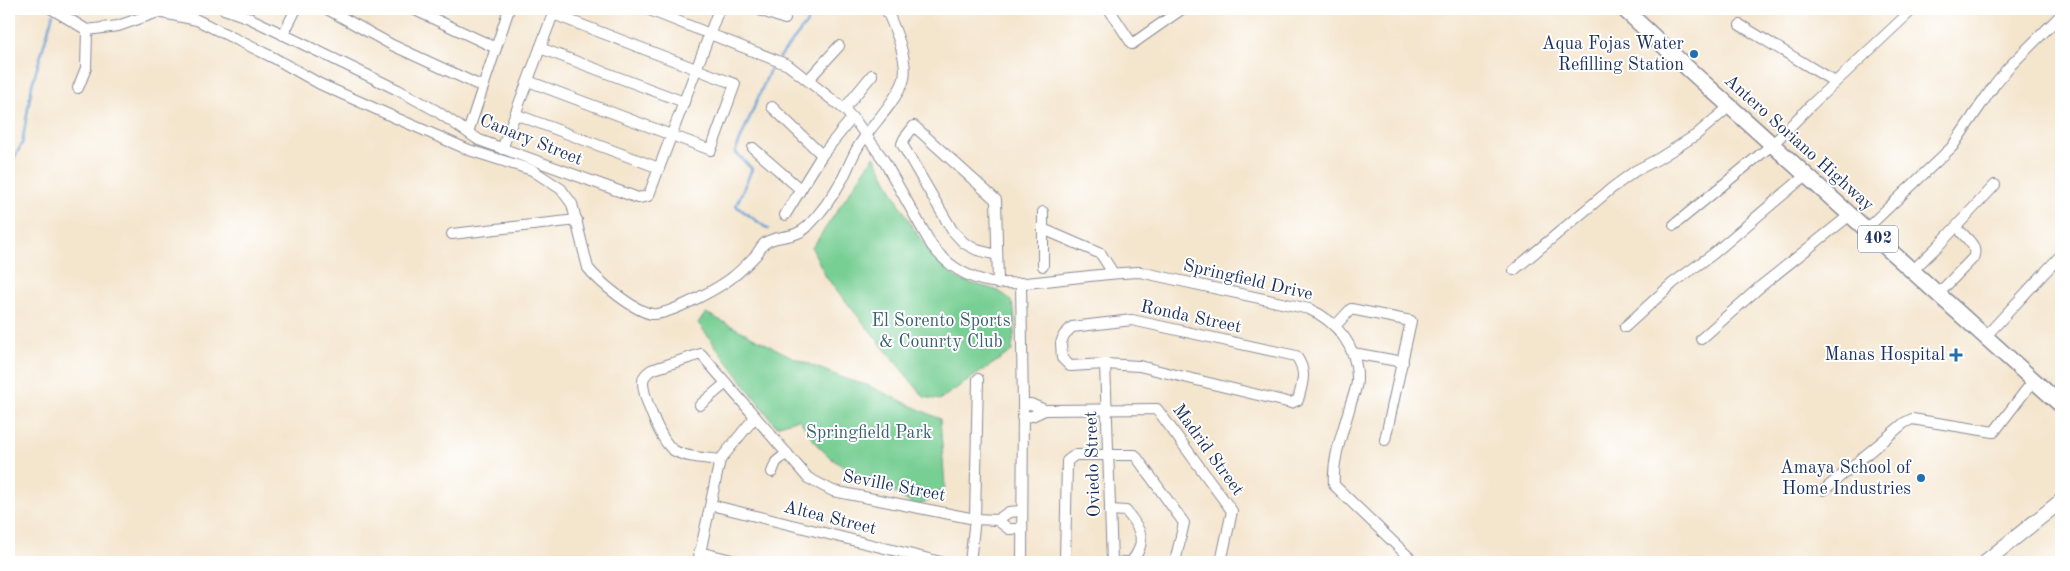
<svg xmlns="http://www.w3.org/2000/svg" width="2070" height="571" viewBox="0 0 2070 571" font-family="'Old Standard TT',serif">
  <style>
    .green { fill: #78cf94; stroke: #4a7f79 }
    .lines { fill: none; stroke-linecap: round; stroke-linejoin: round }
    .stream { stroke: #649fd4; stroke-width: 2.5 }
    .minor-casing { stroke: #888a96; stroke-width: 12 }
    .secondary-casing { stroke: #888a96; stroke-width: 16 }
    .primary-casing { stroke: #888a96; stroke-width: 18 }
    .minor { stroke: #fff; stroke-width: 10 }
    .secondary { stroke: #fff; stroke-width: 14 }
    .primary { stroke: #fff; stroke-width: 15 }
    .poi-dot { fill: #1f6fb2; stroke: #fff; stroke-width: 2 }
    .labels { text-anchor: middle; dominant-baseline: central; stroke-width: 4; stroke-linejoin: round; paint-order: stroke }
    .shield { fill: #fff; stroke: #5f6d8e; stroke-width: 1 }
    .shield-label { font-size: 16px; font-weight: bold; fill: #1b2f5e }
    .poi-label { font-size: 18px; fill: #1b2f5e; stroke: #fff; text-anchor: end }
    .street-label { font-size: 18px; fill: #1b2f5e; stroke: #fff }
    .park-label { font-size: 18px; fill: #375f6e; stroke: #fff }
  </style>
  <rect width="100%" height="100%" fill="#fff"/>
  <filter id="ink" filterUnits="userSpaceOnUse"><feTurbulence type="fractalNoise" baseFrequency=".02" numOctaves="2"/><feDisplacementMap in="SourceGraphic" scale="10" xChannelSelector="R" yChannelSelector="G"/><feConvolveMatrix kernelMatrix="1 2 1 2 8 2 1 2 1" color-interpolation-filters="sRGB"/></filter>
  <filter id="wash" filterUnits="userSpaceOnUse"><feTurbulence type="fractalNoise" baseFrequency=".0096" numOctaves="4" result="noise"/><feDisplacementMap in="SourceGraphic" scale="20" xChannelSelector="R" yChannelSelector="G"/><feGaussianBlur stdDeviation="1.12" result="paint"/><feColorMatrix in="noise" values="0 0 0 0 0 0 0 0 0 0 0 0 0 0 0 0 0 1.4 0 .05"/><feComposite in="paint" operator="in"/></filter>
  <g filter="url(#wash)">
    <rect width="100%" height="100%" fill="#f4e5cd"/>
    <g class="green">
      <path d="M 874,156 C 895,193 921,255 957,278 C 973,287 997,285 1009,299 C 1019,311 1013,337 1012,351 L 939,400 L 924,397 L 826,277 L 812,248 Z"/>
      <path d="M 706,313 L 794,358 L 848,380 L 867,385 L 940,419 L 945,487 L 933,498 L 917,507 L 899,496 L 883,482 L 850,472 L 831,458 L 817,445 L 799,419 L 776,426 L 698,323 Z"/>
    </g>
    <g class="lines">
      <g class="stream">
        <path d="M 779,58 L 814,14 L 813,9"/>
        <path d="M 9,167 L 22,144 L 32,85 L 53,14"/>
        <path d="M 768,229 L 736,206 L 752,169 L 735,152 L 769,72 L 776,62"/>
      </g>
    </g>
  </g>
  <g filter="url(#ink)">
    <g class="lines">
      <defs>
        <g id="minor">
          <path d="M 52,9 L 87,30 L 118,26 L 158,12 L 197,20 L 274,58 L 320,84 L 396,118 L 469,150 L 532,170 L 561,189 L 572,204 L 588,268 C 599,282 634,311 652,314 C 668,316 721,287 734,276 C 742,270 749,262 756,255 C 759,251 761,246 765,243 C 777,234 793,240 807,227 C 820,214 834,194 843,178 C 848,168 852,157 858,147 C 871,125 893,106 903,82 C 910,63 894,26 886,9"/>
          <path d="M 224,9 L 247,17 L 398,90 L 435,110 L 479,140 L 638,198 L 648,196 L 650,192 L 719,9"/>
          <path d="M 327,9 L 392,45 L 483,87"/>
          <path d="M 413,9 L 496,48"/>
          <path d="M 647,9 L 788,65 L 844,109 L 857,123 L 883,159 L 932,246 C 969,292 1011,285 1063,279 C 1089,276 1114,273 1140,272 L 1309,309 C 1337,321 1358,348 1357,380 C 1357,389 1352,398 1350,406 C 1343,432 1332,458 1334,485 L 1414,562"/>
          <path d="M 757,9 L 785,19"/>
          <path d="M 1109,9 L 1132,44 L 1182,9"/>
          <path d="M 1740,25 L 1835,82"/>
          <path d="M 283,35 L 296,9"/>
          <path d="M 540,48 L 684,102"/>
          <path d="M 808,80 L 839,46"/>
          <path d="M 78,88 L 86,68 L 87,30"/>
          <path d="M 772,107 L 822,155"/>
          <path d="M 844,109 L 872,75"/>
          <path d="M 515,114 L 659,168"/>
          <path d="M 468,132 L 509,9"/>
          <path d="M 753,148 L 800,189"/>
          <path d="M 502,149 L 553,14 L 735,84 L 711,150 L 528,81"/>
          <path d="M 785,215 L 822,155 L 852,118"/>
          <path d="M 1674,225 L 1773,144 L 1811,105 L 1913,9"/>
          <path d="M 1043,229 L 1101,254 L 1113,273"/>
          <path d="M 1866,229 L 1952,147 L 1995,84 L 2008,68 L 2061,15"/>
          <path d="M 452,234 L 577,220"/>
          <path d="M 997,255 L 977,250 L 964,243 L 952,230 L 902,144 L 904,139 L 914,126 L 996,200 L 998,284"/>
          <path d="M 1043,266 L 1043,212"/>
          <path d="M 1514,270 L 1612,188 L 1635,171 L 1658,159 L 1696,135 L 1730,106"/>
          <path d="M 1912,271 L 1937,247 L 1995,185"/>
          <path d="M 1021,284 L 1023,405 L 1022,562"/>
          <path d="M 1938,294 L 1973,258 C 1978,247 1969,241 1962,233"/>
          <path d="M 1132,320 L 1296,356 C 1307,371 1303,382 1298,400 L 1291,403 L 1139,366 L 1105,364 L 1070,366 L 1062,358 L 1061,343 L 1064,335 L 1072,327 Z"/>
          <path d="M 1336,325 L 1351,309 L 1411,321 L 1385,440"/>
          <path d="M 1625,327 L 1673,283 L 1713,254 L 1806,175"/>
          <path d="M 1985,337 L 2061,255"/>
          <path d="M 1701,339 L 1761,286 L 1850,215"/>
          <path d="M 1353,353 L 1403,362"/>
          <path d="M 1105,364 L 1112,562"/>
          <path d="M 700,405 L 726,383"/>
          <path d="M 1023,405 L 1031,404 L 1045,410"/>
          <path d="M 1022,417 L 1032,416 L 1045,410 L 1157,409 L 1232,511 L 1221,562"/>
          <path d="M 720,460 C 706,458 687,458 675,451 C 662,445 643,396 643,382 C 643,376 647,373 651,370 L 701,354 L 808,478 L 833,491 L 975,519 L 997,520 L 1009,529 L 1022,529"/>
          <path d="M 772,472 L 776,462 L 787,453"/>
          <path d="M 1824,490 L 1904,423 L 1912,419 L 1994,432 L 2033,381"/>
          <path d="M 711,505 L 941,562"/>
          <path d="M 1110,510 L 1126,511 C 1141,529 1148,542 1131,562 L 1122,562"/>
          <path d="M 997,520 L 1009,512 L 1021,511"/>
          <path d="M 699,552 L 740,562"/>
          <path d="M 698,562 L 720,460 L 755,417"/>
          <path d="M 970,562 L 975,519 L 978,379"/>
          <path d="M 1065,562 L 1067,461 L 1075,455 L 1135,455 L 1184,523 L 1175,562"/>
        </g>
        <path id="secondary" d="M 1985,562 L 2061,501"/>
        <path id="primary" d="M 1624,9 L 1694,74 L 2061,405"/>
      </defs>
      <use href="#minor" class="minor-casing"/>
      <use href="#secondary" class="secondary-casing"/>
      <use href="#primary" class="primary-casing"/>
      <use href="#minor" class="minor"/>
      <use href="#secondary" class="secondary"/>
      <use href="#primary" class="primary"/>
    </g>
  </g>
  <g class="poi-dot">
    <circle cx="1694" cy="54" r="5"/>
    <path d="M1953.5 347.5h5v5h5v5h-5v5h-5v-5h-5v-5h5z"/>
    <circle cx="1921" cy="478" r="5"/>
  </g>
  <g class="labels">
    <rect class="shield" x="1858" y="225.5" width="40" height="27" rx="4"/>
    <g class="shield-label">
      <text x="1878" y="239">402</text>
    </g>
    <g class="poi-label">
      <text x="1684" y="44">Aqua Fojas Water<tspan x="1684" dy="21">Refilling Station</tspan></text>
      <text x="1945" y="355">Manas Hospital</text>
      <text x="1911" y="468">Amaya School of<tspan x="1911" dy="21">Home Industries</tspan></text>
    </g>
    <g class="street-label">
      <text transform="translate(531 140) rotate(22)">Canary Street</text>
      <text transform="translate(1799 143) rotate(42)">Antero Soriano Highway</text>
      <text transform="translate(1248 280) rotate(13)">Springfield Drive</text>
      <text transform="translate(1191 317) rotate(12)">Ronda Street</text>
      <text transform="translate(1208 450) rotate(54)">Madrid Street</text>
      <text transform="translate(1093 464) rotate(-92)">Oviedo Street</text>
      <text transform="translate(894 486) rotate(11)">Seville Street</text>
      <text transform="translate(830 518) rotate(14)">Altea Street</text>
    </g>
    <g class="park-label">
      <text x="941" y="321">El Sorento Sports<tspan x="941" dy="21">&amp; Counrty Club</tspan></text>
      <text x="869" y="433">Springfield Park</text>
    </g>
  </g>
  <rect width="2070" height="571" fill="none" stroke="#fff" stroke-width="30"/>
</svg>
